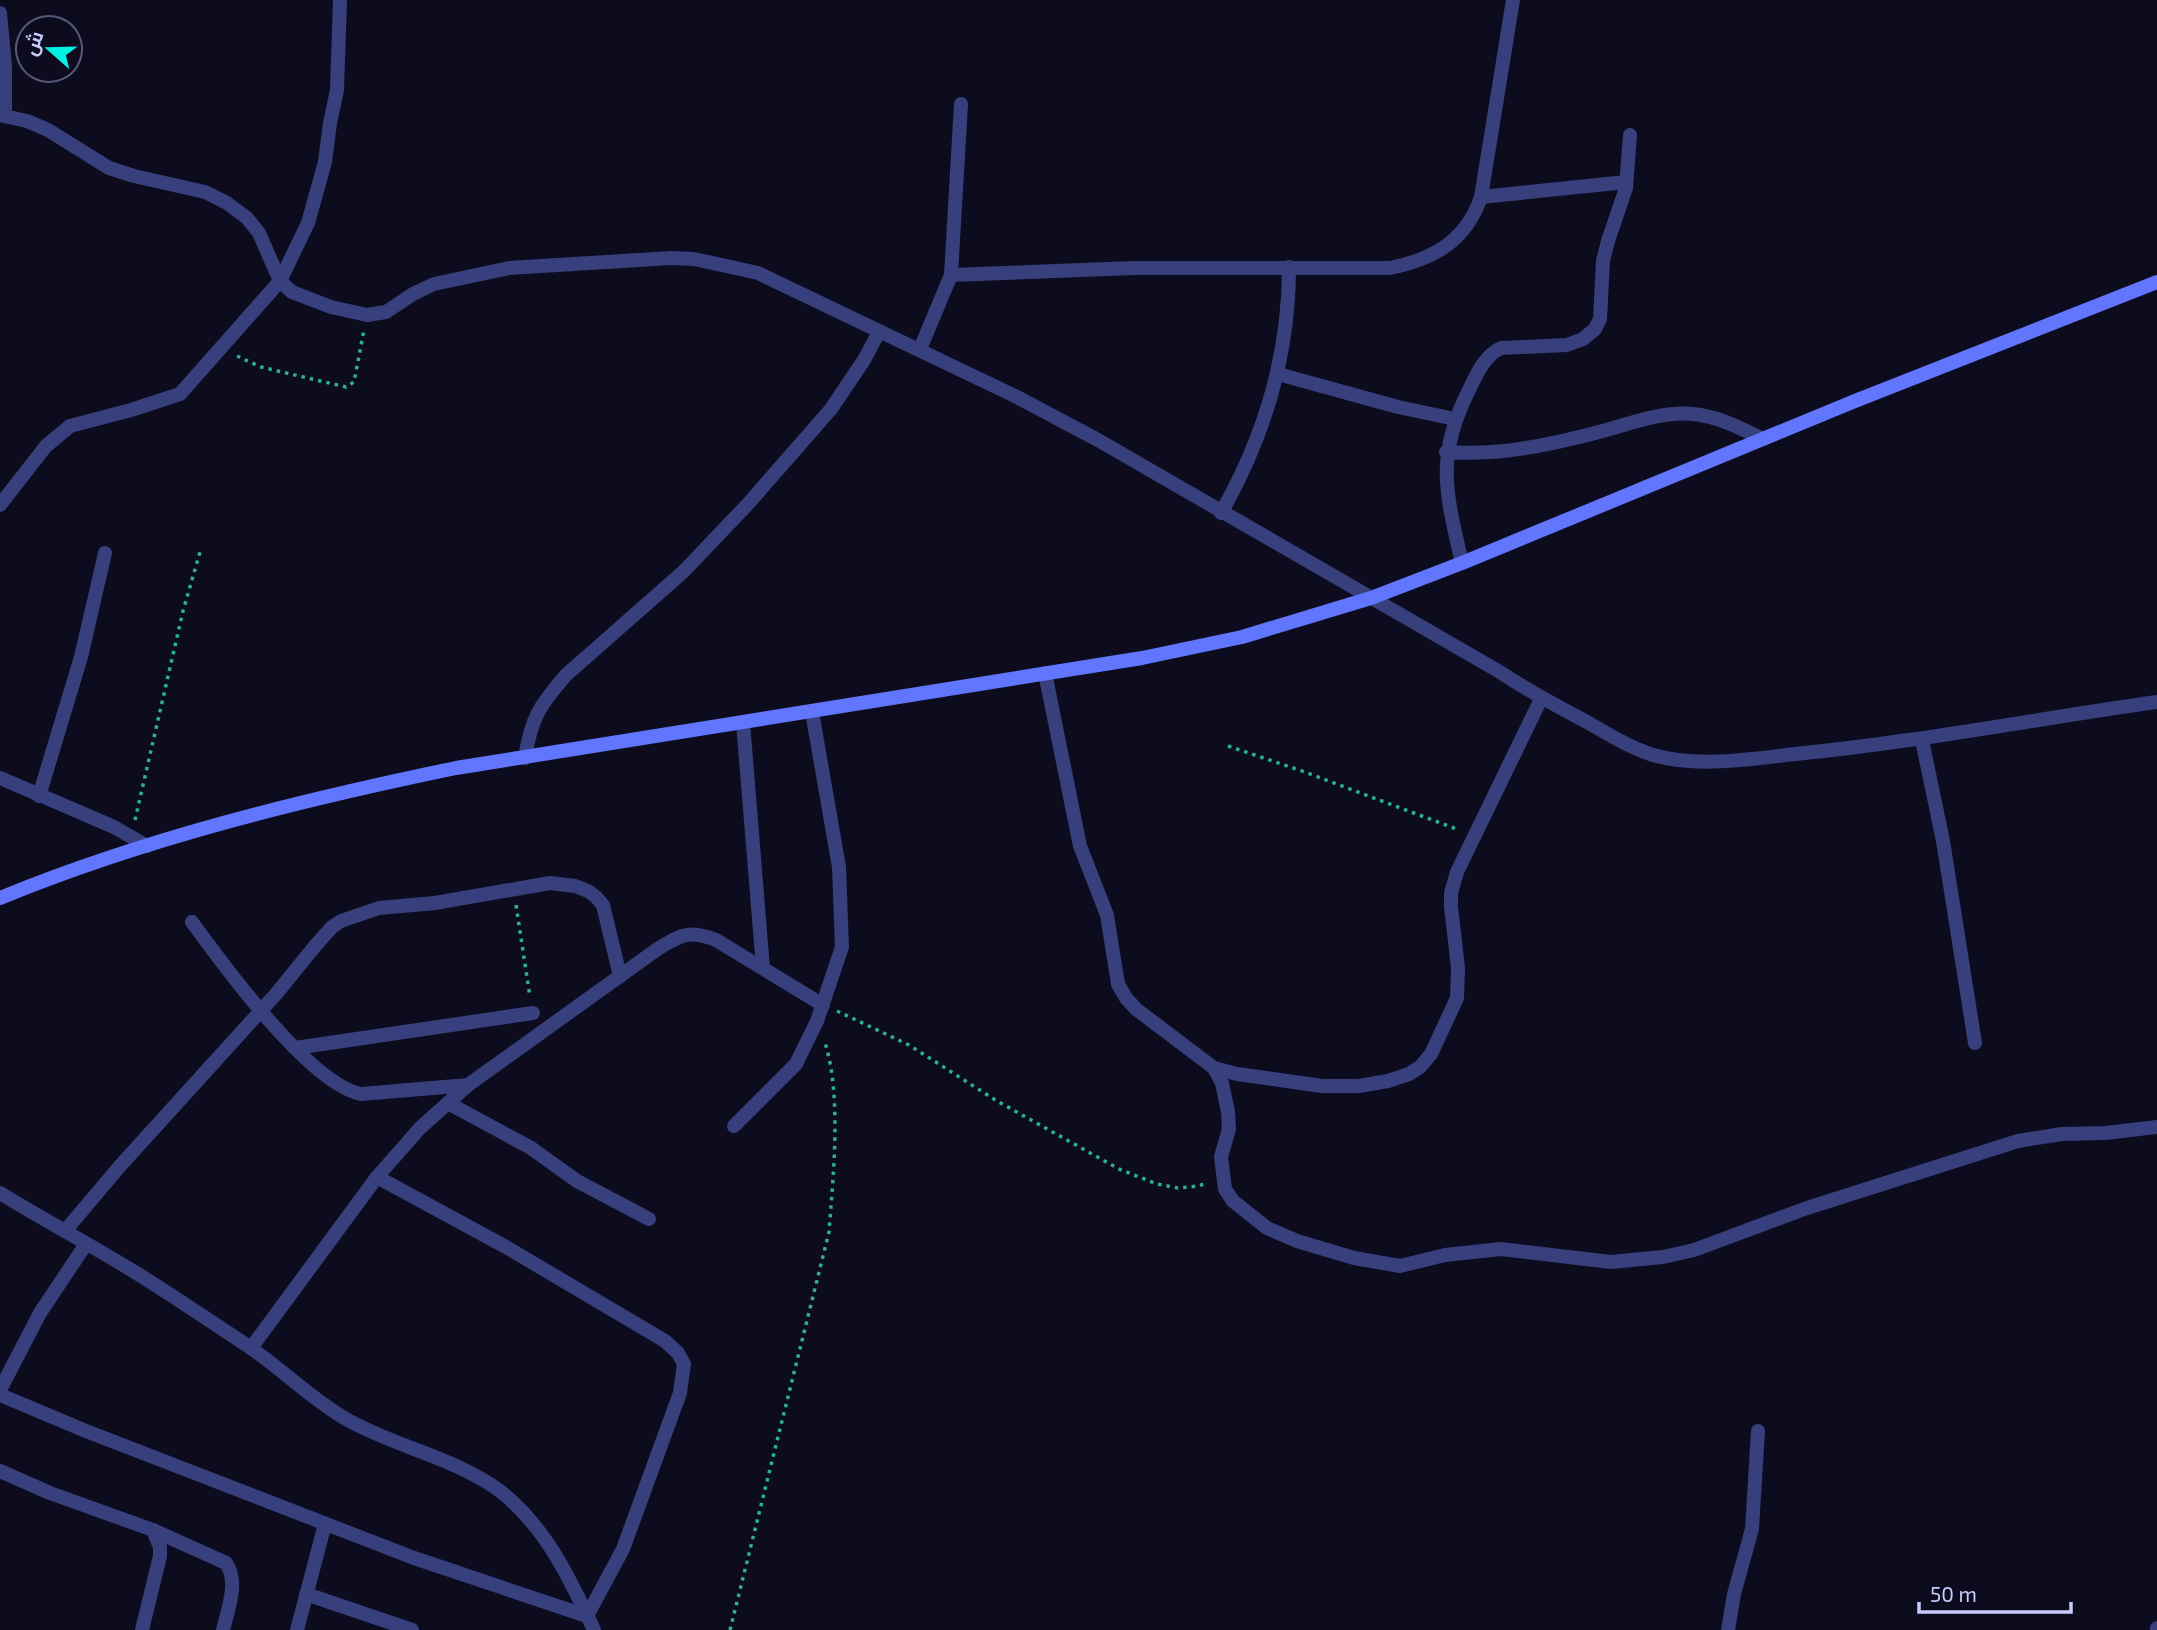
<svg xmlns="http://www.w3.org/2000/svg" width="2157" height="1630" viewBox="0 0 2157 1630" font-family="'Exo 2',Cairo,sans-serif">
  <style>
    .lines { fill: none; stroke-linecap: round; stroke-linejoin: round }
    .path { stroke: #2eae92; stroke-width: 3.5; stroke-dasharray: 3.5 5; stroke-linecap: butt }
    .street { stroke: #373f7c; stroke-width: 14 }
    .secondary { stroke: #6176fd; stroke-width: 14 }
  </style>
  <rect width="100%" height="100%" fill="#0c0c1e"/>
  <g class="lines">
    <g class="path">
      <path d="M 237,356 L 261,367 L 346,387 L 354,382 L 364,330"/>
      <path d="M 1228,746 L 1305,772 L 1459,830"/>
      <path d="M 135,820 L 183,611 L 200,552"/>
      <path d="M 516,905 L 530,997"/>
      <path d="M 837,1011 L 909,1045 L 997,1101 L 1119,1169 L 1157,1184 L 1178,1188 L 1198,1186 L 1207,1183"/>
      <path d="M 730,1630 L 829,1232 C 833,1177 842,1096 825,1043"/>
    </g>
    <g class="street">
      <path d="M 0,13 L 5,66 L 5,115"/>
      <path d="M 0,115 L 27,121 L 48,130 L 109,168 L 134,176 L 205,192 L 227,203 L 247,218 L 259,233 L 280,281 L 292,292 L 331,307 L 367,315 L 386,312 L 413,294 L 434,284 L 509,268 L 671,258 L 694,259 L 758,273 L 1017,397 L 1098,440 L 1500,672 C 1528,691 1557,706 1587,722 C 1608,734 1630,748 1653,755 C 1698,768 1750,759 1795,754 C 1917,742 2036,719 2157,702"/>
      <path d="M 1481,197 L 1626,182"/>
      <path d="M 951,275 L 1134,268 L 1390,268 C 1434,259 1466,241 1481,197 L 1513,0"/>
      <path d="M 920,349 L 951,275 L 961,104"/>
      <path d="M 1278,374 L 1398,407 L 1455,419"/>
      <path d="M 1446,452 C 1499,456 1549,445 1599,432 C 1629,424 1662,411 1693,414 C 1718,416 1742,429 1763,439"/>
      <path d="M 0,505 L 46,446 L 70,426 L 131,410 L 180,394 L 280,281 L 308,223 L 325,162 L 330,123 L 337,90 L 340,0"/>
      <path d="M 1221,513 C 1265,436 1289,355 1289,267"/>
      <path d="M 1462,563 C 1446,493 1435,457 1469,390 C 1477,374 1484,356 1501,348 L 1567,345 L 1583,339 L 1595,329 L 1600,319 L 1603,261 L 1608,241 L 1626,188 L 1630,135"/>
      <path d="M 1045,673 L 1080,846 L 1107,915 L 1118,984 L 1126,998 L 1136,1009 L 1214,1068 L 1237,1074 L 1322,1086 L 1359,1086 L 1388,1081 L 1409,1074 L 1420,1067 L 1431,1054 L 1457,998 L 1458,968 L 1451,907 L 1451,893 L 1457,872 L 1541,699"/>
      <path d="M 743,723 L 763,968"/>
      <path d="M 1922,740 L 1943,841 L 1975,1043"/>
      <path d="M 525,758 C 531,718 540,705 566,675 L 683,572 L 747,505 L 831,409 L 864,360 L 879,332"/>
      <path d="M 0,778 L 114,827 L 147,846"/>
      <path d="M 39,796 L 81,657 L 105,553"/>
      <path d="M 192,922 C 224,966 310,1084 361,1094 L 468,1085"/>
      <path d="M 295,1048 L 533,1013"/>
      <path d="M 1214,1068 L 1222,1083 L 1228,1112 L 1229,1129 L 1221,1157 L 1225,1189 L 1233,1201 L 1267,1228 L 1297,1241 L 1354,1258 L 1400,1266 L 1445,1255 L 1501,1249 L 1611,1262 L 1663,1257 L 1694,1250 L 1807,1208 L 2018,1141 L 2062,1134 L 2105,1133 L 2157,1127"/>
      <path d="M 448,1103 L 531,1148 L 577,1181 L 649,1219"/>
      <path d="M 734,1126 L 796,1064 L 817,1021 L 842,947 L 839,867 L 812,712"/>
      <path d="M 0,1193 C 44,1220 89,1244 133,1271 C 172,1295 210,1321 248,1346 C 282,1369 311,1399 346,1419 C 395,1447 456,1458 500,1491 C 546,1527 570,1579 594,1630"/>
      <path d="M 65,1231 L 120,1166 L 276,994 L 315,946 L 332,927 L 341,921 L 379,908 L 435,903 L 550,883 L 575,886 L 588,891 L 596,897 L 603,905 L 620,976"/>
      <path d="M 251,1348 L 377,1177 L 420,1128 L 468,1085 L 659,948 C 683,934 689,930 716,940 L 823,1005"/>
      <path d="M 0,1390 L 40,1313 L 86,1244"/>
      <path d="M 0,1395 L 86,1431 L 414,1558 L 587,1616 L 623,1549 L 680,1393 L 684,1364 L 678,1353 L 665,1341 L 506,1247 L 377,1177"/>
      <path d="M 0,1471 L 50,1493 L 153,1530 L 160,1547 L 160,1556 L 142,1630"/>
      <path d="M 153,1530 L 226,1563 C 239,1582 228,1609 223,1630"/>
      <path d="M 306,1594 L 412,1630"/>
      <path d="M 297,1630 L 325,1524"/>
      <path d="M 1728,1630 L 1734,1594 L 1752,1529 L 1758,1431"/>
      <path d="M 2157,1630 L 2157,1628"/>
    </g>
    <path class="secondary" d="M 0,898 C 146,838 302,800 456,768 L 1142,658 L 1242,637 L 1371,598 L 1462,563 L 1855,401 L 2157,282"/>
  </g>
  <g transform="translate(49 49) rotate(290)"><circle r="33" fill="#0c0c1e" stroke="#585878" stroke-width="2"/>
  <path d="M0-5L12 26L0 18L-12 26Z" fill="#02f1e4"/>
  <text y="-10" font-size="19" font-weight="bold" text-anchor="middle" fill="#c9cbfe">ش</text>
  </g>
  <path d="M1919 1602v10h152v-10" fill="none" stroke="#c9cbfe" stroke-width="3.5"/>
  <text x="1930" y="1602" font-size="21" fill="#c9cbfe" stroke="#0c0c1e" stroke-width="5" paint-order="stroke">50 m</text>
</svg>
